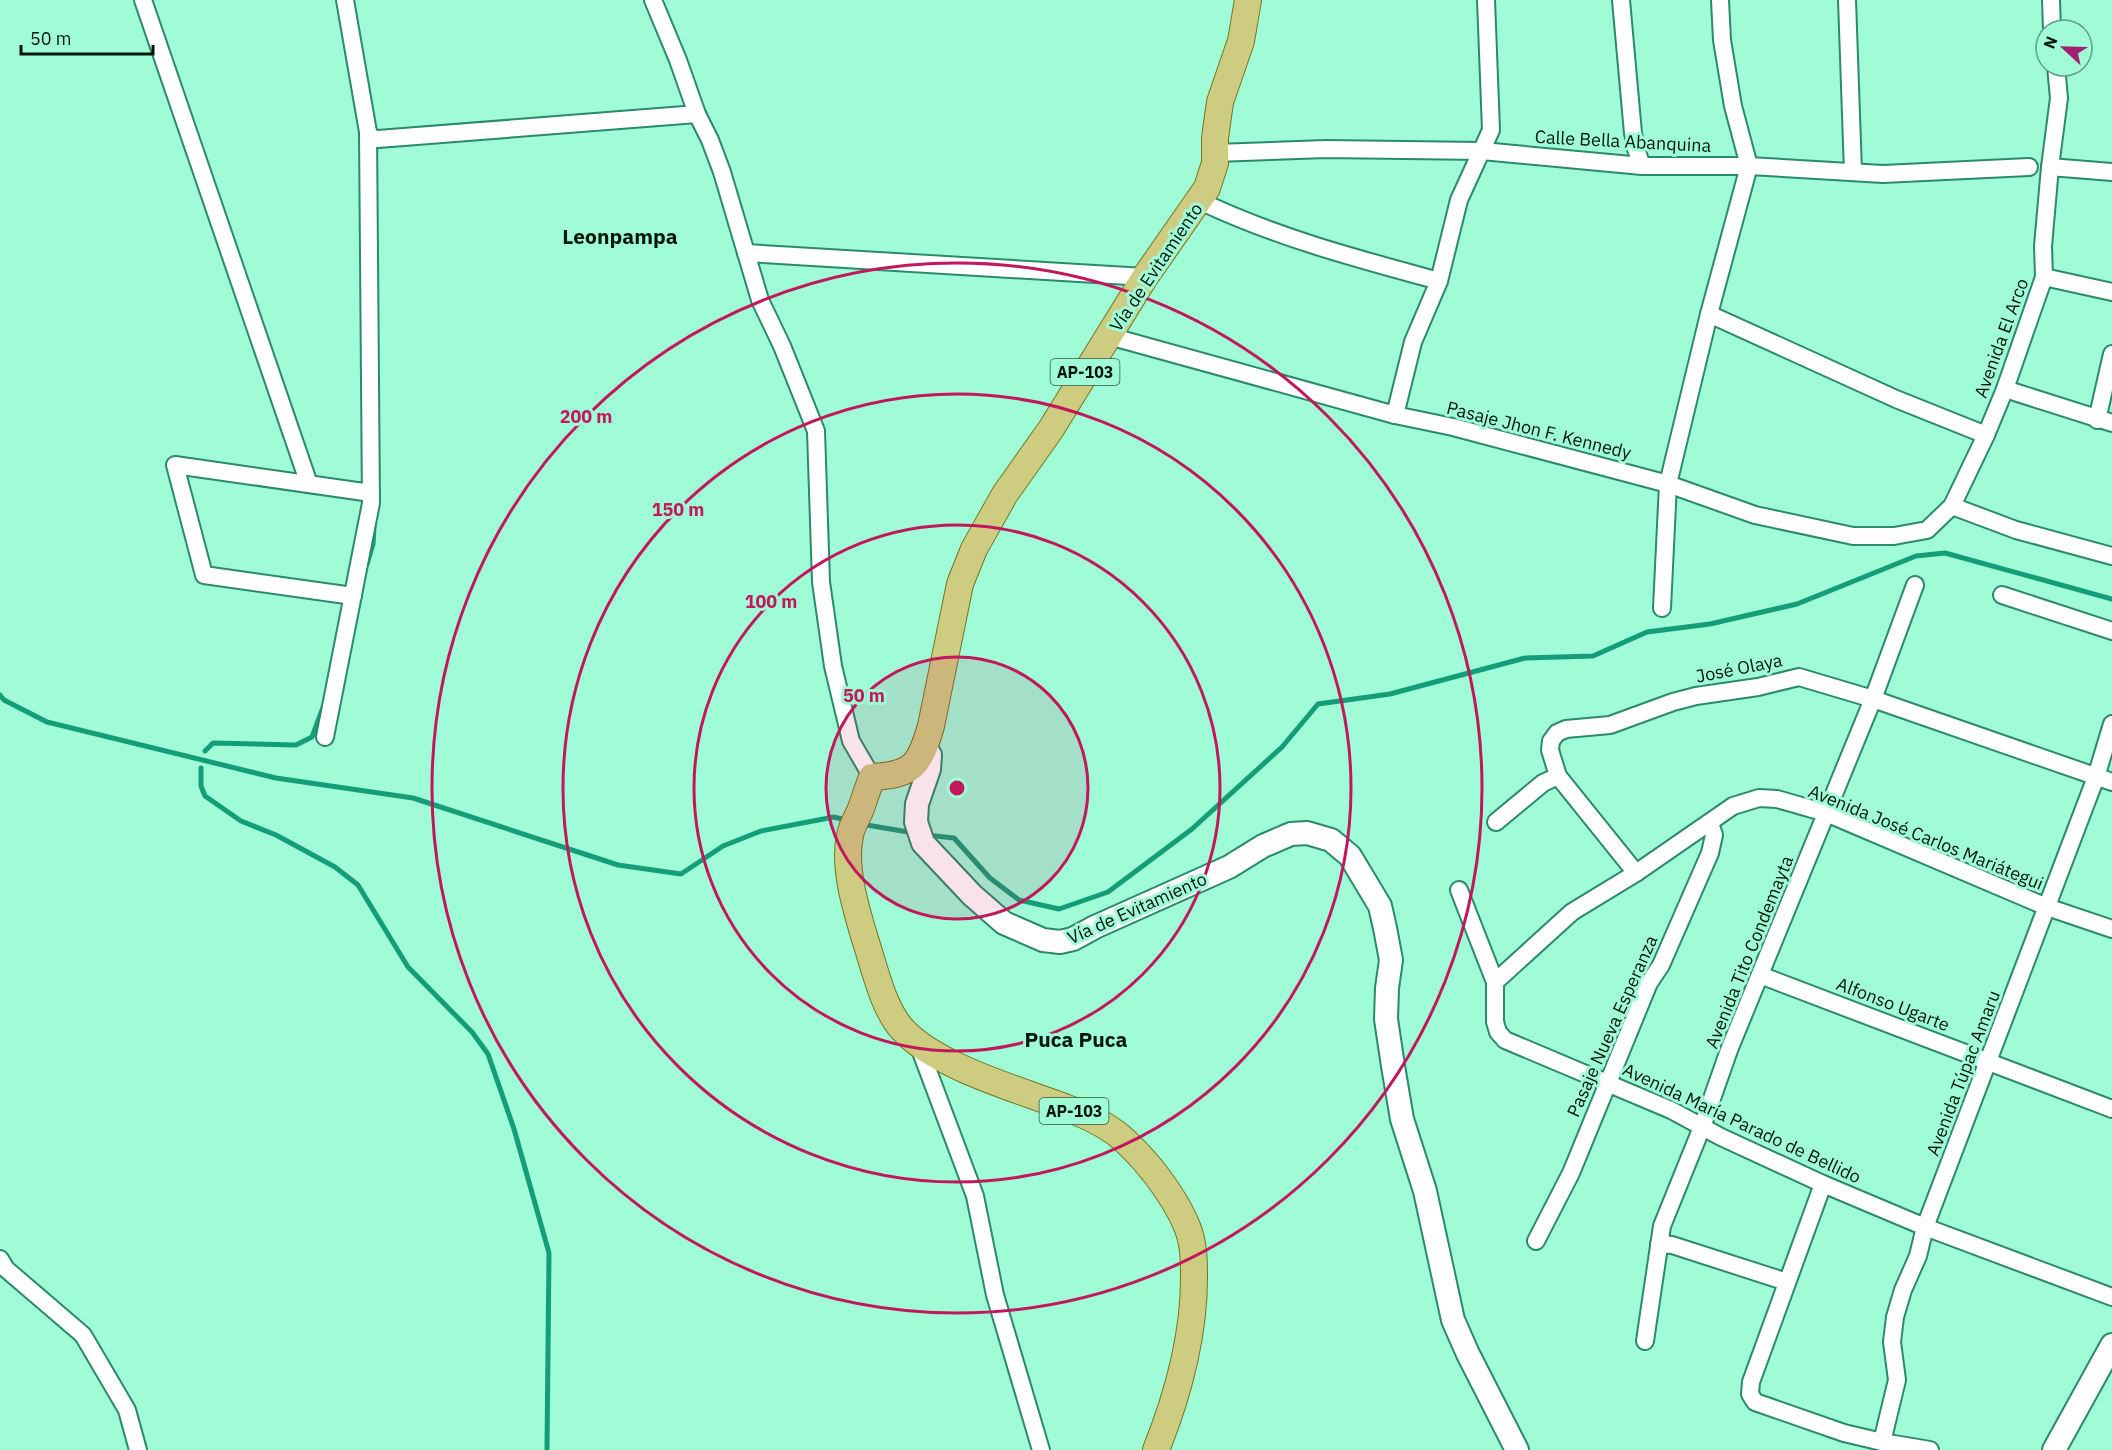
<svg xmlns="http://www.w3.org/2000/svg" width="2112" height="1450" viewBox="0 0 2112 1450" font-family="'IBM Plex Sans',sans-serif">
  <style>
    .lines { fill: none; stroke-linecap: round; stroke-linejoin: round }
    .stream { stroke: #149e78; stroke-width: 5 }
    .street-casing { stroke: #2b8a6c; stroke-width: 20 }
    .secondary-casing { stroke: #2b8a6c; stroke-width: 26 }
    .primary-casing { stroke: #717622; stroke-width: 28 }
    .street { stroke: #fff; stroke-width: 16 }
    .secondary { stroke: #fff; stroke-width: 22 }
    .primary { stroke: #cecc81; stroke-width: 26 }
    .ring { fill: none; stroke: #c2185b; stroke-width: 3 }
    .labels { text-anchor: middle; dominant-baseline: central; stroke-width: 6; stroke-linejoin: round; paint-order: stroke }
    .shield { fill: #a0fbd7; stroke: #305b4a; stroke-width: 1.5 }
    .shield-label { font-size: 16px; font-weight: bold; fill: #00160d }
    .street-label { font-size: 18px; fill: #00160d; stroke: #a0fbd7 }
    .quarter-label { font-size: 21px; font-weight: bold; fill: #00160d; stroke: #a0fbd7 }
    .centre { fill: #c2185b; stroke: #a0fbd7; stroke-width: 3 }
    .ring-label { font-size: 18px; text-anchor: middle; font-weight: bold; fill: #c2185b; stroke: #a0fbd7; stroke-width: 6; stroke-linejoin: round; paint-order: stroke }
  </style>
  <rect width="100%" height="100%" fill="#a0fbd7"/>
  <g class="lines">
    <g class="stream">
      <path d="M 367,564 L 373,544 L 374,526"/>
      <path d="M 0,695 L 4,700 L 47,722 L 276,778 L 413,798 L 618,865 L 681,874 L 723,846 L 761,831 L 834,817 L 849,821"/>
      <path d="M 205,751 L 213,743 L 296,745 L 312,737 L 324,705"/>
      <path d="M 201,768 L 201,786 L 205,796 L 241,821 L 276,835 L 335,867 L 358,885 L 408,967 L 472,1032 L 488,1054 L 514,1129 L 549,1253 L 547,1450"/>
      <path d="M 861,824 L 914,833"/>
      <path d="M 926,835 L 954,838 L 990,878 L 1019,900 L 1059,909 L 1108,892 L 1192,829 L 1282,747 L 1318,704 L 1390,694 L 1525,658 L 1593,656 L 1647,632 L 1710,624 L 1797,604 L 1916,556 L 1945,553 L 2112,599"/>
    </g>
    <defs>
      <g id="street">
        <path d="M 143,0 L 309,484"/>
        <path d="M 345,0 L 368,132 L 371,138 L 378,139 L 697,114"/>
        <path d="M 653,0 L 678,60 L 697,114 L 710,140 L 722,172 L 760,300 L 782,346 L 816,431 L 821,582 L 833,666 L 851,741 L 872,777"/>
        <path d="M 1621,0 L 1633,133 L 1636,149 L 1642,166"/>
        <path d="M 1847,0 L 1853,172"/>
        <path d="M 2051,0 L 2052,30"/>
        <path d="M 1215,153 L 1326,149 L 1482,151 L 1642,166 L 1749,166 L 1883,174 L 2029,167"/>
        <path d="M 2050,167 L 2112,172"/>
        <path d="M 1200,201 C 1275,237 1358,259 1439,281"/>
        <path d="M 746,253 L 1145,277"/>
        <path d="M 2044,277 L 2112,292"/>
        <path d="M 1709,314 L 1896,399 L 1986,435"/>
        <path d="M 1109,336 L 1395,415 L 1453,427 L 1668,484 L 1755,515 L 1853,536 L 1894,536 L 1927,530 L 1952,506 L 1986,435 L 2005,389 L 2044,277 L 2043,246 L 2050,167 L 2059,98 L 2056,66"/>
        <path d="M 2005,389 L 2112,423"/>
        <path d="M 1395,415 L 1413,342 L 1439,281 L 1459,200 L 1491,130 L 1486,0"/>
        <path d="M 2097,420 L 2112,354"/>
        <path d="M 1952,506 L 2016,530 L 2112,556"/>
        <path d="M 2002,595 L 2112,631"/>
        <path d="M 353,596 L 204,575 L 175,465 L 371,493"/>
        <path d="M 1662,608 L 1668,484 L 1709,314 L 1749,166 L 1733,106 L 1722,40 L 1720,0"/>
        <path d="M 325,737 L 371,503 L 368,132"/>
        <path d="M 1558,776 L 1636,873"/>
        <path d="M 1496,822 L 1543,783 L 1558,776 L 1550,750 L 1551,741 L 1557,733 L 1566,729 L 1610,725 L 1673,702 L 1696,696 L 1758,687 L 1799,677 L 1873,699 L 2112,782"/>
        <path d="M 1459,890 L 1495,982 L 1495,1022 L 1498,1032 L 1505,1040 L 1671,1110 L 1721,1137 L 1823,1184 L 1925,1227 L 2112,1297"/>
        <path d="M 1760,975 L 2112,1109"/>
        <path d="M 1495,982 L 1572,912 L 1636,873 L 1733,806 L 1759,798 L 1777,799 L 1826,813 L 2047,907 L 2112,929"/>
        <path d="M 918,1044 L 975,1196 L 995,1295 L 1041,1450"/>
        <path d="M 1823,1184 L 1751,1382 L 1750,1394 L 1755,1402 L 1844,1433 L 1882,1442 L 1930,1450"/>
        <path d="M 1536,1241 L 1571,1173 L 1649,983 L 1661,965 L 1710,853 L 1714,835 L 1710,823"/>
        <path d="M 1659,1244 L 1672,1245 L 1787,1282"/>
        <path d="M 0,1259 L 6,1269 L 83,1335 L 127,1410 L 138,1450"/>
        <path d="M 1645,1341 L 1662,1226 L 1702,1127 L 1729,1050 L 1873,699 L 1915,585"/>
        <path d="M 1882,1442 L 1897,1380 L 1892,1342 L 1895,1317 L 1903,1290 L 1918,1256 L 1925,1227 L 2096,777 L 2112,724"/>
      </g>
      <g id="secondary">
        <path d="M 925,748 L 930,755 L 929,769 L 917,804 L 916,822 L 923,843 L 972,895 L 1004,923 L 1043,940 L 1060,942 L 1073,939 L 1095,927 L 1229,867 L 1263,846 L 1291,834 L 1307,833 L 1331,840 L 1350,856 L 1380,906 L 1385,928 L 1391,960 L 1387,988 L 1386,1019 L 1393,1066 L 1402,1119 L 1425,1191 L 1453,1320 L 1468,1354 L 1517,1450"/>
        <path d="M 2054,1450 L 2112,1345"/>
      </g>
      <path id="primary" d="M 1156,1450 C 1178,1395 1194,1338 1194,1278 C 1194,1262 1194,1245 1188,1229 C 1180,1208 1167,1189 1153,1171 C 1124,1136 1109,1124 1067,1108 C 1020,1090 937,1067 903,1030 C 883,1009 874,966 865,939 C 856,909 843,867 850,836 C 851,828 856,819 860,811 C 864,800 868,788 872,777 C 914,775 920,764 931,726 L 960,584 L 974,549 L 1005,494 L 1051,429 L 1145,277 L 1207,188 L 1215,163 L 1215,138 L 1220,102 L 1241,41 L 1248,0"/>
    </defs>
    <use href="#street" class="street-casing"/>
    <use href="#secondary" class="secondary-casing"/>
    <use href="#primary" class="primary-casing"/>
    <use href="#street" class="street"/>
    <use href="#secondary" class="secondary"/>
    <use href="#primary" class="primary"/>
  </g>
  <circle cx="957" cy="788" r="131" fill="#c2185b" fill-opacity=".12"/>
  <g class="ring">
    <circle cx="957" cy="788" r="131"/>
    <circle cx="957" cy="788" r="263"/>
    <circle cx="957" cy="788" r="394"/>
    <circle cx="957" cy="788" r="525"/>
  </g>
  <g class="labels">
    <g class="shield">
      <rect x="1050.5" y="359" width="69" height="26" rx="4.5"/>
      <rect x="1039.5" y="1098" width="69" height="26" rx="4.5"/>
    </g>
    <g class="shield-label">
      <text x="1085" y="372">AP-103</text>
      <text x="1074" y="1111">AP-103</text>
    </g>
    <g class="street-label">
      <text transform="translate(1623 141) rotate(3)">Calle Bella Abanquina</text>
      <text transform="translate(1156 267) rotate(-56)">Vía de Evitamiento</text>
      <text transform="translate(2001 338) rotate(-70)">Avenida El Arco</text>
      <text transform="translate(1539 430) rotate(14)">Pasaje Jhon F. Kennedy</text>
      <text transform="translate(1739 668) rotate(-11)">José Olaya</text>
      <text transform="translate(1926 837) rotate(22)">Avenida José Carlos Mariátegui</text>
      <text transform="translate(1137 908) rotate(-24)">Vía de Evitamiento</text>
      <text transform="translate(1749 952) rotate(-68)">Avenida Tito Condemayta</text>
      <text transform="translate(1893 1004) rotate(21)">Alfonso Ugarte</text>
      <text transform="translate(1612 1026) rotate(-66)">Pasaje Nueva Esperanza</text>
      <text transform="translate(1963 1073) rotate(-69)">Avenida Túpac Amaru</text>
      <text transform="translate(1742 1123) rotate(25)">Avenida María Parado de Bellido</text>
    </g>
    <g class="quarter-label">
      <text x="620" y="236">Leonpampa</text>
      <text x="1076" y="1039">Puca Puca</text>
    </g>
  </g>
  <circle cx="957" cy="788" r="9" class="centre"/>
  <g class="ring-label">
    <text x="586" y="423">200 m</text>
    <text x="678" y="516">150 m</text>
    <text x="771" y="608">100 m</text>
    <text x="864" y="702">50 m</text>
  </g>
  <g transform="translate(2064 48) rotate(292)"><circle r="28" fill="#a0fbd7" stroke="#609f86" stroke-width="1.5"/>
  <path d="M0-4.5L10 22L0 15L-10 22Z" fill="#a12071"/>
  <text y="-9" font-size="16" font-weight="bold" text-anchor="middle" fill="#00160d">N</text>
  </g>
  <path d="M21 45v9h132v-9" fill="none" stroke="#00160d" stroke-width="3"/>
  <text x="30" y="45" font-size="18" fill="#00160d" stroke="#a0fbd7" stroke-width="4.5" paint-order="stroke">50 m</text>
</svg>
